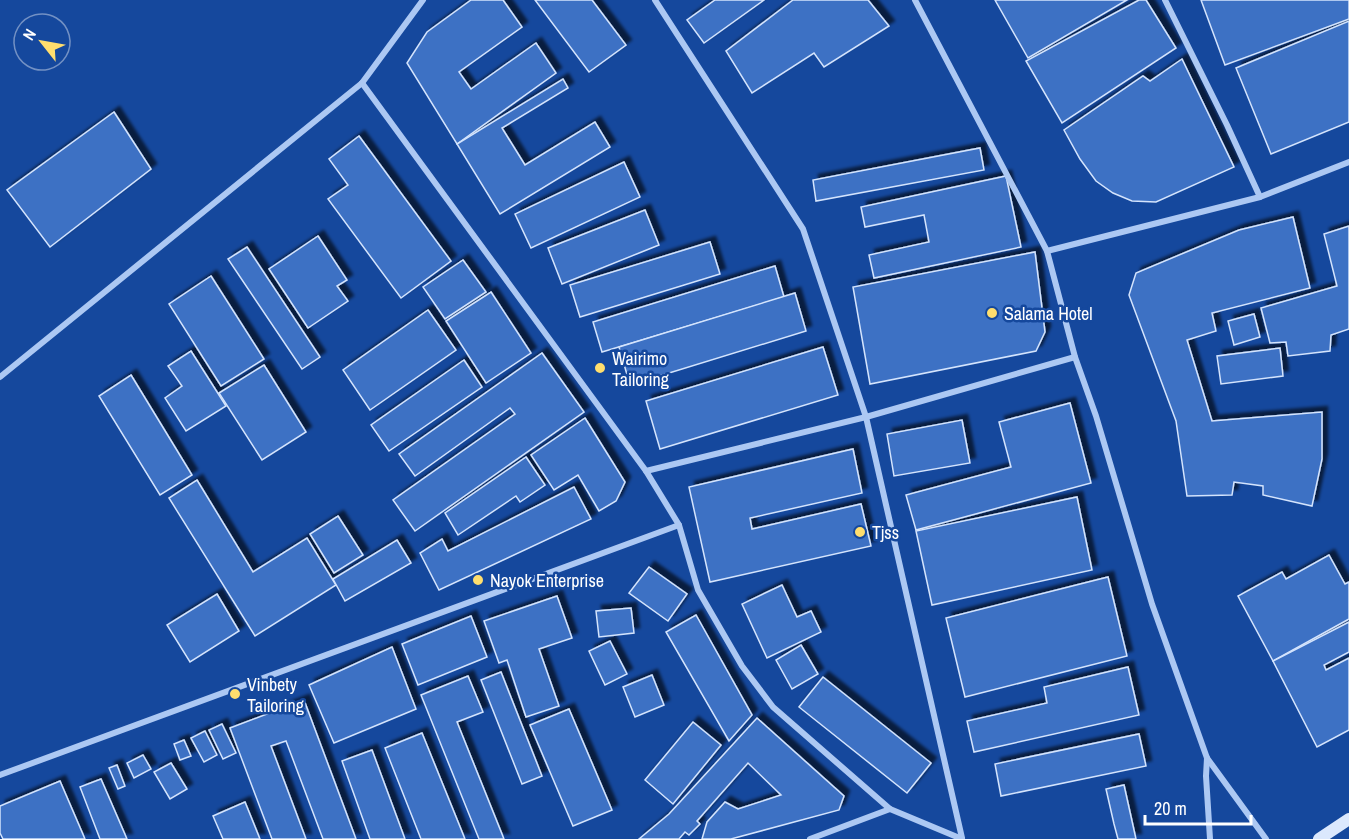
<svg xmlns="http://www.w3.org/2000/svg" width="1349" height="839" viewBox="0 0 1349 839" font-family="'Archivo Narrow',sans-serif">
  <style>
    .building { fill: #3d71c4; stroke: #d4e4fd; stroke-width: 1.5; filter: url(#shadow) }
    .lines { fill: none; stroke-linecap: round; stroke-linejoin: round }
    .street { stroke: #acc8f3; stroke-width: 6 }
    .secondary { stroke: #dbe8fd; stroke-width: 12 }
    .poi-dot { fill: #ffde6e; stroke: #15489d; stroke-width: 2 }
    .labels { text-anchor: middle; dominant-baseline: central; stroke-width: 5; stroke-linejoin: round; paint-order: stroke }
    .poi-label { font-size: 18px; fill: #fff; stroke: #15489d; text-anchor: start }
  </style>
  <defs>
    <filter id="shadow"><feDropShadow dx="5.5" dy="-5.5" stdDeviation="1.5" flood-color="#0009"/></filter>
  </defs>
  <rect width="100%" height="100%" fill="#15489d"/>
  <g class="building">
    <path d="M 471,0 L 503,0 L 522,27 L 459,72 L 471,89 L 536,43 L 556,73 L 457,144 L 407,63 L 427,32 Z"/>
    <path d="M 535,0 L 592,0 L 626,45 L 589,72 Z"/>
    <path d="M 715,0 L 764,0 L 704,43 L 687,20 Z"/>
    <path d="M 793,0 L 868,0 L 889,26 L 824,67 L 814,53 L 752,93 L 726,51 Z"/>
    <path d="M 995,0 L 1127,0 L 1028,58 Z"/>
    <path d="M 1139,0 L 1146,0 L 1176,48 L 1062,123 L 1026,61 Z"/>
    <path d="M 1201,0 L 1349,0 L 1349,19 L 1225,65 Z"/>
    <path d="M 1349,21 L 1349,122 L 1271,154 L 1236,68 Z"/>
    <path d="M 1182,59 L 1234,167 L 1156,202 L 1132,201 L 1113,193 L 1096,181 L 1080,159 L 1064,130 L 1143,76 L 1150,81 Z"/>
    <path d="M 563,79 L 568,88 L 502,128 L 525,165 L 595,122 L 610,147 L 500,214 L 457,144 Z"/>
    <path d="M 114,112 L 151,169 L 50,247 L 7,190 Z"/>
    <path d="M 359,136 L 451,261 L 401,298 L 328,199 L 348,185 L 329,159 Z"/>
    <path d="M 980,148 L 984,170 L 816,201 L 813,180 Z"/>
    <path d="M 624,162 L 640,197 L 531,248 L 515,214 Z"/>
    <path d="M 1006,176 L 1021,247 L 874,278 L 869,255 L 929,242 L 924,215 L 865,227 L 861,207 Z"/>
    <path d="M 645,210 L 659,245 L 562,284 L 548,248 Z"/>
    <path d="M 1293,217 L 1310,288 L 1212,313 L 1216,331 L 1187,340 L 1212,421 L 1322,412 L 1322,459 L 1312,506 L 1263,495 L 1263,486 L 1234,482 L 1232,495 L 1187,496 L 1176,421 L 1129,295 L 1136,273 L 1239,230 Z"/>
    <path d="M 1349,226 L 1349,329 L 1331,335 L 1330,351 L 1288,356 L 1286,342 L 1270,343 L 1261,308 L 1337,286 L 1324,234 Z"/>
    <path d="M 318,236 L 347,280 L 337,286 L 348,301 L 308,328 L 269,269 Z"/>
    <path d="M 710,242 L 720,274 L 580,317 L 570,285 Z"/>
    <path d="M 247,247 L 320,357 L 302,369 L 228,259 Z"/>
    <path d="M 1035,252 L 1045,332 L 1036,351 L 870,384 L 853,287 Z"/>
    <path d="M 463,260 L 486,292 L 445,319 L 423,287 Z"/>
    <path d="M 775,266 L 784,297 L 602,352 L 593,322 Z"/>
    <path d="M 211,276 L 264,359 L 221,386 L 169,304 Z"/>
    <path d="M 491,292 L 531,353 L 486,383 L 446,321 Z"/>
    <path d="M 795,293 L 806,331 L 630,385 L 619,347 Z"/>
    <path d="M 428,310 L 456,350 L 370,410 L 343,370 Z"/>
    <path d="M 1254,314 L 1260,337 L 1234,345 L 1228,321 Z"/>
    <path d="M 823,347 L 838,395 L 660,449 L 646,401 Z"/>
    <path d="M 1280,348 L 1283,376 L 1221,384 L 1217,356 Z"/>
    <path d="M 191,351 L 226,406 L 186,431 L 165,398 L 182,386 L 168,366 Z"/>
    <path d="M 542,353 L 584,412 L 415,531 L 393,500 L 515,414 L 510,408 L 415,476 L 399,454 Z"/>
    <path d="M 464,360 L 482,387 L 389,451 L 371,425 Z"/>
    <path d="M 264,365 L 306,432 L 262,460 L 219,393 Z"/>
    <path d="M 131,375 L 192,475 L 160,495 L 99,396 Z"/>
    <path d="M 1070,403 L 1091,483 L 916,530 L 906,495 L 1011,467 L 999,422 Z"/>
    <path d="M 585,418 L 625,482 L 616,501 L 599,511 L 578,475 L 554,490 L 531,455 Z"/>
    <path d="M 962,420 L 970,463 L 894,476 L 887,434 Z"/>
    <path d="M 853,449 L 862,493 L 750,518 L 752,529 L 861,504 L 871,546 L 710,582 L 689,487 Z"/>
    <path d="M 526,457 L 545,485 L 520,502 L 516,496 L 458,535 L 445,513 Z"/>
    <path d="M 197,480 L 253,572 L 307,538 L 336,585 L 255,636 L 169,498 Z"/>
    <path d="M 574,487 L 591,519 L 439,590 L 420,553 L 442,539 L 448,551 Z"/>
    <path d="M 1077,497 L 1092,570 L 932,605 L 916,531 Z"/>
    <path d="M 338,516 L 363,555 L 334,573 L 310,534 Z"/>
    <path d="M 397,540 L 411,563 L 345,601 L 333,579 Z"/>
    <path d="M 1329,555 L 1345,584 L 1349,582 L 1349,619 L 1273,661 L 1238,596 L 1282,572 L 1286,579 Z"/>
    <path d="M 649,567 L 687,594 L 668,621 L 629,593 Z"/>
    <path d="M 1108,577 L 1127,656 L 965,697 L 946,618 Z"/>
    <path d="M 782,585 L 797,617 L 811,611 L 821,632 L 767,658 L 742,604 Z"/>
    <path d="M 217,594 L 239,631 L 190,662 L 167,625 Z"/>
    <path d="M 557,596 L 572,638 L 539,649 L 559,706 L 526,717 L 507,660 L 499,663 L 484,621 Z"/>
    <path d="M 631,608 L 634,633 L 599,637 L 596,611 Z"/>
    <path d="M 696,615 L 752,715 L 729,741 L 666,632 Z"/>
    <path d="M 471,616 L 487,657 L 418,685 L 402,644 Z"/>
    <path d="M 1349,622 L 1349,652 L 1324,665 L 1326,670 L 1349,658 L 1349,730 L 1317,747 L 1273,661 Z"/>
    <path d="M 610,641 L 627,674 L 605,685 L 589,651 Z"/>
    <path d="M 801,645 L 818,674 L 792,689 L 776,660 Z"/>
    <path d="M 392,647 L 416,709 L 334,743 L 309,685 Z"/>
    <path d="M 1128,667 L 1139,715 L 974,752 L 967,721 L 1047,703 L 1044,687 Z"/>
    <path d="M 501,672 L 542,776 L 522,784 L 481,680 Z"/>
    <path d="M 652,675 L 664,705 L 635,717 L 623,687 Z"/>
    <path d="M 468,676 L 483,712 L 457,722 L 504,839 L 479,839 L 421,695 Z"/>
    <path d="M 823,677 L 931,763 L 907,793 L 799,707 Z"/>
    <path d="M 304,700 L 356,839 L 323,839 L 286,741 L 271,746 L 306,839 L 272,839 L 230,728 Z"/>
    <path d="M 569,709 L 612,810 L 573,826 L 530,725 Z"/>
    <path d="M 757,718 L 844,796 L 839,810 L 731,839 L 702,839 L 707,822 L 725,802 L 738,809 L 781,795 L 748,763 L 697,821 L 700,824 L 689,835 L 685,832 L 679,839 L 639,839 L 669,814 Z"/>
    <path d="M 693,722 L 721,745 L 673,804 L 645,780 Z"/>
    <path d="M 222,724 L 236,753 L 223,759 L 209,730 Z"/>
    <path d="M 205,731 L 217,755 L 204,762 L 191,738 Z"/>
    <path d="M 422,733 L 465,839 L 421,839 L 385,748 Z"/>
    <path d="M 1139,734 L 1146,766 L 1001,796 L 995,764 Z"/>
    <path d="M 184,740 L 191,756 L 180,760 L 174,744 Z"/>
    <path d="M 372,750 L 405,839 L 370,839 L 342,761 Z"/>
    <path d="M 143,755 L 151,769 L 134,778 L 127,763 Z"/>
    <path d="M 171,763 L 187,789 L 170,799 L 154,772 Z"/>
    <path d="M 117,765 L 125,786 L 118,789 L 109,768 Z"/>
    <path d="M 101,779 L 127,839 L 100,839 L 80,787 Z"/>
    <path d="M 60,781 L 85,839 L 3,839 L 0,833 L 0,806 Z"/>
    <path d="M 1124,785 L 1136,839 L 1118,839 L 1114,824 L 1106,789 Z"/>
    <path d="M 245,802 L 260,839 L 223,839 L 213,816 Z"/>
  </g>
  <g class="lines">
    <g class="street">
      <path d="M 655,0 L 803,229 L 866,417 L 962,838"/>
      <path d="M 915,0 L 1047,251 L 1075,357 L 1096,416 L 1152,604 L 1207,758 L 1266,839"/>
      <path d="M 1165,0 L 1227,125 L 1260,197"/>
      <path d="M 362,83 L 646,471 L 679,525 L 698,590 L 742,666 L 773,707 L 890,809 L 962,839"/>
      <path d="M 1047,251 L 1260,197 L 1349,162"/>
      <path d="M 0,377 L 362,83 L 423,0"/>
      <path d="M 646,471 L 866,417 L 1075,357"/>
      <path d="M 1207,758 L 1206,776 L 1210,839"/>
      <path d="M 0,775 L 679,525"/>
      <path d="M 810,839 L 890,809"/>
    </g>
    <path class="secondary" d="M 1319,839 L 1349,819"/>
  </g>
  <g class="poi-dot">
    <circle cx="992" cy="313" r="6"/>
    <circle cx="600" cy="368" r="6"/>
    <circle cx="860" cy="532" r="6"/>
    <circle cx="478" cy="580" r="6"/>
    <circle cx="235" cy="694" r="6"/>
  </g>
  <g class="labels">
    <g class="poi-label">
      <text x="1004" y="313">Salama Hotel</text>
      <text x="612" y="358">Wairimo<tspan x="612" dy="21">Tailoring</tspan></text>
      <text x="872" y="532">Tjss</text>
      <text x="490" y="580">Nayok Enterprise</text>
      <text x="247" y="684">Vinbety<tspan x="247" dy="21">Tailoring</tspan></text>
    </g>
  </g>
  <g transform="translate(42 42) rotate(301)"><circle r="28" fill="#15489d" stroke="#7391c4" stroke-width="1.5"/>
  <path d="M0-4.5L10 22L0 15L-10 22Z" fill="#ffde6e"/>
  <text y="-9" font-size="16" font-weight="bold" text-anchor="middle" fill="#ffffff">N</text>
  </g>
  <path d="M1145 815v9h106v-9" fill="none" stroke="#ffffff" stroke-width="3"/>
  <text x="1154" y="815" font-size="18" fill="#ffffff" stroke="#15489d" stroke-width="4.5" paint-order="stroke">20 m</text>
</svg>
